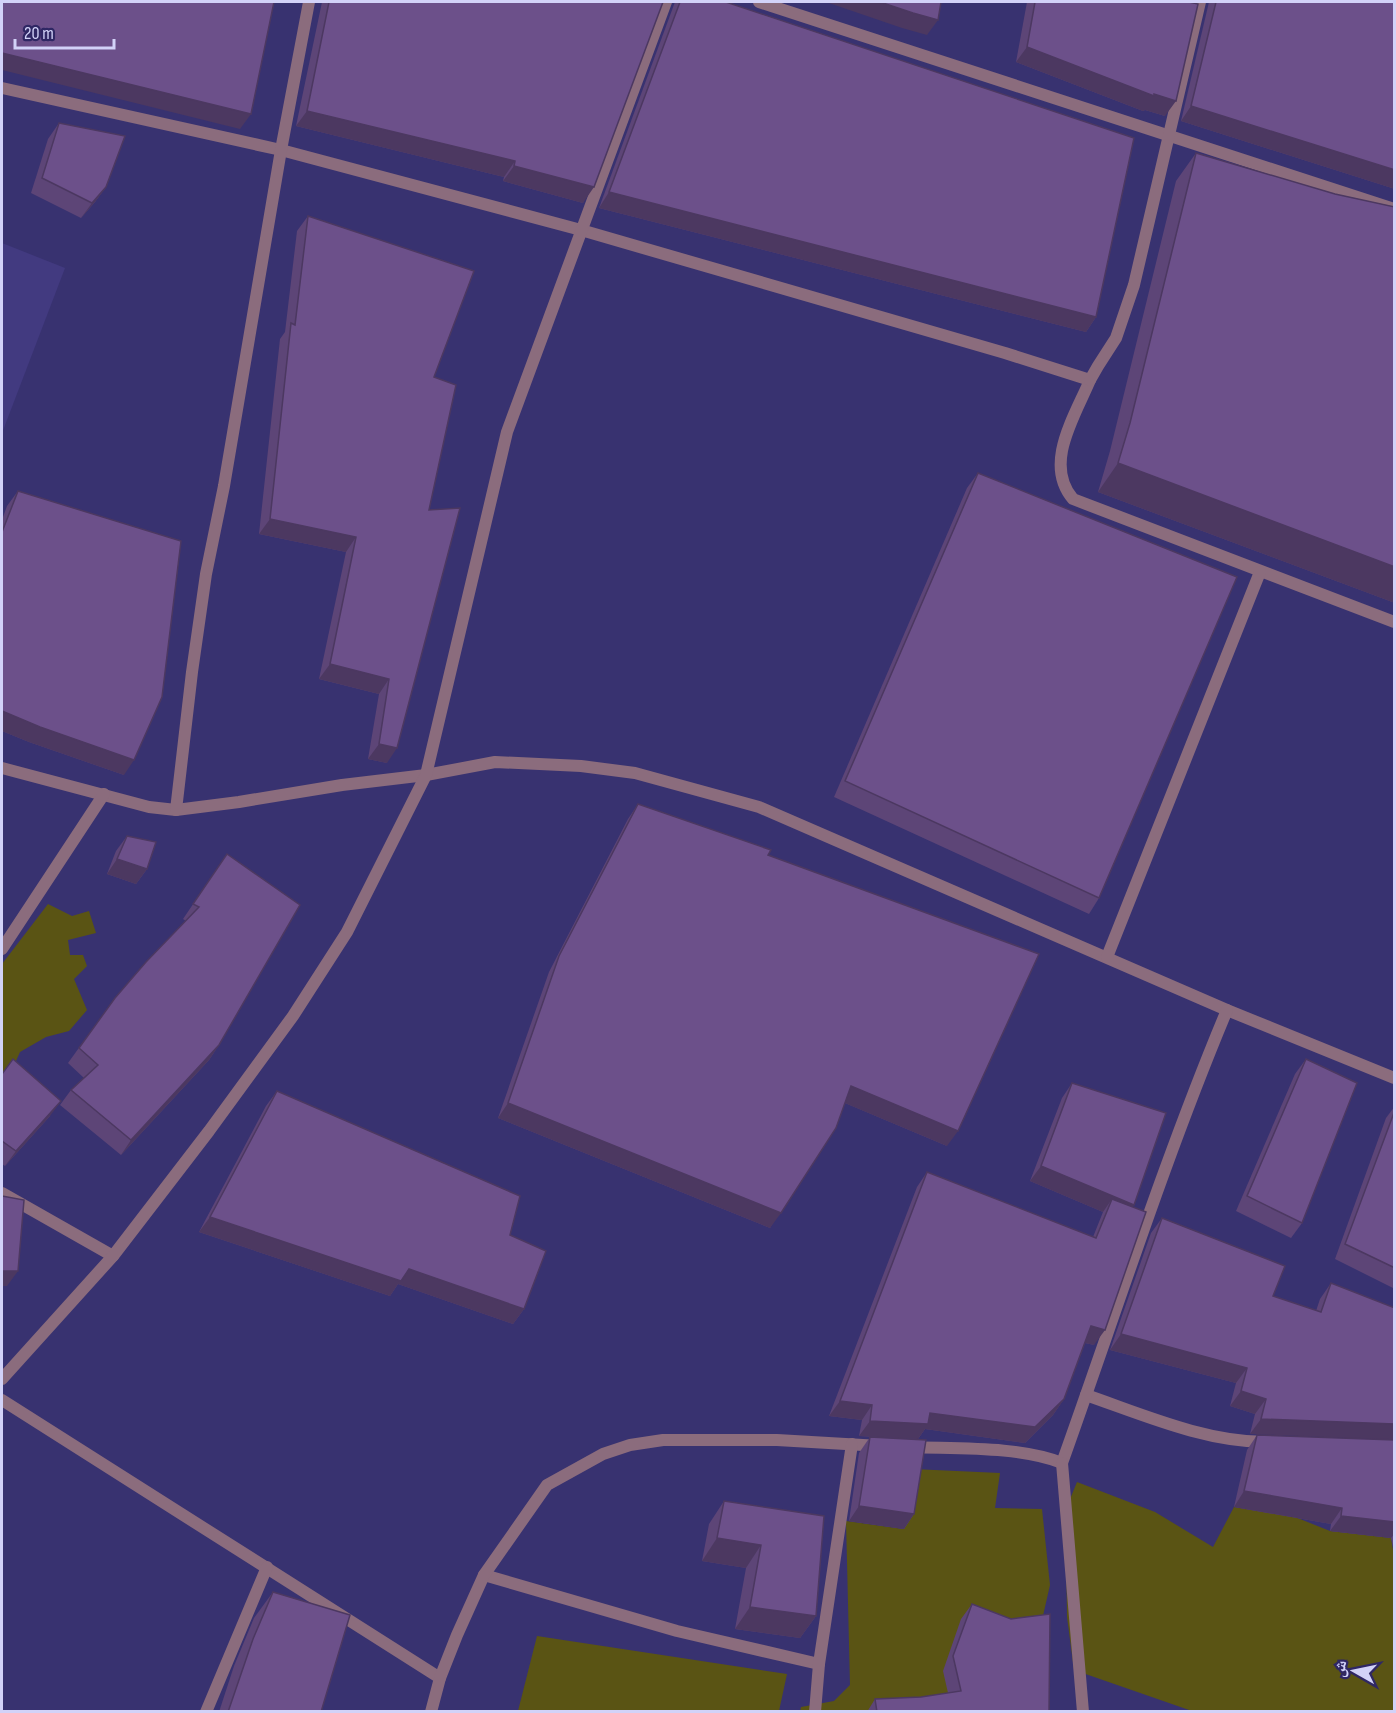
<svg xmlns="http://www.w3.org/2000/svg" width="1396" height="1713" viewBox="0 0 1396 1713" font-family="'Sofia Sans Condensed','Noto Naskh Arabic',sans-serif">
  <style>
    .built { fill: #423a80 }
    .green { fill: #5a5414 }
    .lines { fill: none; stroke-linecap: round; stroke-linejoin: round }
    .minor { stroke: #8b6c7d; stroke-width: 12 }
    .wall { fill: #5d4577 }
    .shaded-wall { fill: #4c3861 }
    .building { fill: #6c508a; stroke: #4c3861; stroke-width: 1.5 }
  </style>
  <rect width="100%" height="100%" fill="#383270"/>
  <path class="built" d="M 2,243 L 65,268 L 2,433 Z"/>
  <g class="green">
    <path d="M 48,904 L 72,916 L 89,911 L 96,933 L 68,940 L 70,955 L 83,955 L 87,966 L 74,979 L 87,1010 L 69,1031 L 46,1037 L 20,1052 L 8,1079 L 2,1079 L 2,964 Z"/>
    <path d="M 913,1469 L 1000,1473 L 995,1508 L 1042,1509 L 1050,1585 L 1040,1629 L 950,1706 L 917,1712 L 800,1712 L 801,1707 L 834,1701 L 850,1685 L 846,1521 L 903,1529 Z"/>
    <path d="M 1077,1482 L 1155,1512 L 1213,1547 L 1234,1507 L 1295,1517 L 1330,1531 L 1391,1538 L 1394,1556 L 1394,1711 L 1192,1711 L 1074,1670 L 1067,1617 L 1066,1548 L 1068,1504 Z"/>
    <path d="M 537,1636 L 787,1674 L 779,1711 L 518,1711 Z"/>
  </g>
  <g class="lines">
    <g class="minor">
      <path d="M 759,2 L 1394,209"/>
      <path d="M 2,88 L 281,150 L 581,230 L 1005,353 L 1090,380 C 1075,416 1043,464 1073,499 L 1394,622"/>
      <path d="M 1090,380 L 1098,366 L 1116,338 L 1134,285 L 1200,2"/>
      <path d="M 2,768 L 149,807 L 176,810 L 239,802 L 342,785 L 426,775 L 495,762 L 581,766 L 635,773 L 759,807 L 1227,1010 L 1394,1078"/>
      <path d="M 176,810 L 192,672 L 206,574 L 224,486 L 281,150 L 309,2"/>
      <path d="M 2,949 L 104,794"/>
      <path d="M 1107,957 L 1260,572"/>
      <path d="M 2,1193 L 113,1256"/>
      <path d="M 2,1379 L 113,1256 L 209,1131 L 293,1016 L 347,932 L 426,775 L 507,432 L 666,2"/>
      <path d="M 1086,1395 C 1144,1415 1205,1442 1267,1442"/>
      <path d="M 2,1400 L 440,1678"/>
      <path d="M 909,1447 C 956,1449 1019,1446 1062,1463 C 1116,1312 1165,1158 1227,1010"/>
      <path d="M 1062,1463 L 1083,1712"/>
      <path d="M 484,1575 L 677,1631 L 819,1664"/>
      <path d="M 206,1712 L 267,1567"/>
      <path d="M 431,1712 L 440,1678 L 457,1635 L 484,1575 L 547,1485 L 603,1454 L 630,1445 L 663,1440 L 777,1440 L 880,1446"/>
      <path d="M 815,1712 L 819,1664 L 852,1444"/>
    </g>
  </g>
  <g class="wall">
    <path d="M 322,2 L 663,2 L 583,203 L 503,181 L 504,177 L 296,126 Z"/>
    <path d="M 675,2 L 726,2 L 1096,317 L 1086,332 L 599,208 Z"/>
    <path d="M 1027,2 L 1189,2 L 1165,116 L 1145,110 L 1143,111 L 1016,62 Z"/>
    <path d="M 1209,2 L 1395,2 L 1395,189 L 1181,121 Z"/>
    <path d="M 59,123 L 106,187 L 95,202 L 81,218 L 31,193 L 48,139 Z"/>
    <path d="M 1196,153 L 1335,194 L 1395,207 L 1395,603 L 1098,492 L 1110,451 L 1176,181 Z"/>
    <path d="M 308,216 L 434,377 L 429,510 L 387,763 L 368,759 L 379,694 L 319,679 L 346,552 L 259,534 L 280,339 L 285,332 L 297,231 Z"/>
    <path d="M 978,473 L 1099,898 L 1089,914 L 834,797 L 967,488 Z"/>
    <path d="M 18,491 L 124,775 L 29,742 L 2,731 L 2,520 L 7,506 Z"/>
    <path d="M 638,804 L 947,1146 L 845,1103 L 770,1228 L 498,1118 L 549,972 L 628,819 Z"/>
    <path d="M 127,836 L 147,869 L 136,884 L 107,874 L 116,851 Z"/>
    <path d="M 227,854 L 219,1045 L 209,1060 L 121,1155 L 60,1105 L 71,1090 L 84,1078 L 68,1063 L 115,998 L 186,921 L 183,919 Z"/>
    <path d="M 1306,1059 L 1302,1223 L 1291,1238 L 1236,1211 L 1295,1074 Z"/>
    <path d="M 2,1074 L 50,1116 L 5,1166 L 2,1164 Z"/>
    <path d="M 1072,1083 L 1133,1207 L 1094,1345 L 1085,1343 L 1064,1399 L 1053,1415 L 1025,1443 L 925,1429 L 918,1439 L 859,1436 L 862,1420 L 829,1416 L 917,1187 L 927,1172 L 1093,1237 L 1103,1212 L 1030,1181 L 1062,1098 Z"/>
    <path d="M 277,1091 L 510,1235 L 524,1309 L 513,1324 L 398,1284 L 390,1296 L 199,1232 L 266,1106 Z"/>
    <path d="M 1395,1106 L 1395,1289 L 1335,1259 L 1386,1118 Z"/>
    <path d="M 1162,1218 L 1273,1296 L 1316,1311 L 1320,1299 L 1331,1283 L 1395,1308 L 1250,1434 L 1255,1414 L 1230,1406 L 1236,1383 L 1110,1350 L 1151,1233 Z"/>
    <path d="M 1257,1435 L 1395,1440 L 1395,1556 L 1391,1538 L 1330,1531 L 1331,1524 L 1234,1507 L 1247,1450 Z"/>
    <path d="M 870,1437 L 914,1514 L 904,1529 L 849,1521 L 859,1453 Z"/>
    <path d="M 724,1501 L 824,1516 L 816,1616 L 800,1638 L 735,1629 L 746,1568 L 702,1561 L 709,1524 Z"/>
    <path d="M 273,1592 L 321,1712 L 219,1712 L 234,1666 L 254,1618 Z"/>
    <path d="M 972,1604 L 1049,1712 L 867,1712 L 875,1699 L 921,1697 L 948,1693 L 943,1671 L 961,1619 Z"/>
  </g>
  <g class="shaded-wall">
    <path d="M 826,2 L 880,2 L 938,20 L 927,35 L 902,28 Z"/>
    <path d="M 1027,47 L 1154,94 L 1176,101 L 1165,116 L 1145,110 L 1143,111 L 1016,62 Z"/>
    <path d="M 2,53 L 251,114 L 240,129 L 2,70 Z"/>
    <path d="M 1191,106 L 1395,170 L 1395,189 L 1181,121 Z"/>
    <path d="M 307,111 L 515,161 L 504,177 L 296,126 Z"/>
    <path d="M 514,166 L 594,187 L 583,203 L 503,181 Z"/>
    <path d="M 106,187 L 95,202 L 81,218 L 92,203 Z"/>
    <path d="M 609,192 L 1096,317 L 1086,332 L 599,208 Z"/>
    <path d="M 1118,463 L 1395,567 L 1395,603 L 1098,492 Z"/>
    <path d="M 270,519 L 356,537 L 346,552 L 259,534 Z"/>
    <path d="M 330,664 L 389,679 L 379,694 L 319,679 Z"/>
    <path d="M 2,711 L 134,760 L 124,775 L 29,742 L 2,731 Z"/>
    <path d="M 379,744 L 397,748 L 387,763 L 368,759 Z"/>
    <path d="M 117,859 L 147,869 L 136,884 L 107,874 Z"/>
    <path d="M 219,1045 L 209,1060 L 121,1155 L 131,1140 Z"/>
    <path d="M 851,1086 L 958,1131 L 947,1146 L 840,1101 Z"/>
    <path d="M 61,1101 L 50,1116 L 5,1166 L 16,1151 Z"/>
    <path d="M 508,1103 L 781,1213 L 770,1228 L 498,1118 Z"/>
    <path d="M 1041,1166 L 1134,1205 L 1123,1220 L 1112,1199 L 1103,1212 L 1030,1181 Z"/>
    <path d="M 210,1217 L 409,1269 L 524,1309 L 513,1324 L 398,1284 L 390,1296 L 199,1232 Z"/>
    <path d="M 2,1271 L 18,1271 L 7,1286 L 2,1286 Z"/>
    <path d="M 1091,1326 L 1105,1330 L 1094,1345 L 1081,1342 Z"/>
    <path d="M 1121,1334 L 1247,1368 L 1236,1383 L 1110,1350 Z"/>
    <path d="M 1241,1391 L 1266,1399 L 1255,1414 L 1230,1406 Z"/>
    <path d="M 1064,1399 L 1053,1415 L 1025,1443 L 925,1429 L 918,1439 L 859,1436 L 870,1421 L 930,1413 Z"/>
    <path d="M 840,1401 L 872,1405 L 862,1420 L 829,1416 Z"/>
    <path d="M 1261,1419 L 1395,1424 L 1395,1440 L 1250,1434 Z"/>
    <path d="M 1244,1491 L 1342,1508 L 1331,1524 L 1234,1507 Z"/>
    <path d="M 859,1506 L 914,1514 L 904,1529 L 849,1521 Z"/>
    <path d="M 1341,1516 L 1395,1522 L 1395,1533 L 1391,1538 L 1330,1531 Z"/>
    <path d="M 717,1538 L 761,1545 L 746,1568 L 702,1561 Z"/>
    <path d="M 750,1607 L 816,1616 L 800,1638 L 735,1629 Z"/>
  </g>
  <g class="building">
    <path d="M 2,2 L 274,2 L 251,114 L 2,53 Z"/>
    <path d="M 329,2 L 663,2 L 594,187 L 514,166 L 515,161 L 307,111 Z"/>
    <path d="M 680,2 L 726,2 L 1134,138 L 1096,317 L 609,192 Z"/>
    <path d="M 880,2 L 941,2 L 938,20 L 913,13 Z"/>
    <path d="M 1035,2 L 1189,2 L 1198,4 L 1176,101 L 1154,94 L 1154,96 L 1027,47 Z"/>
    <path d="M 1216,2 L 1395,2 L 1395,170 L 1191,106 Z"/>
    <path d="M 59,123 L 125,136 L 106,187 L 92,203 L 42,178 Z"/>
    <path d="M 1196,153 L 1335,194 L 1395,207 L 1395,567 L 1118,463 L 1130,423 Z"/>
    <path d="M 308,216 L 474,271 L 434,377 L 456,385 L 429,510 L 460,508 L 397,748 L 379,744 L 389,679 L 330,664 L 356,537 L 270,519 L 291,323 L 295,325 Z"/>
    <path d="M 978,473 L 1237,577 L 1099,898 L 845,781 Z"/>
    <path d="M 18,491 L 181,541 L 162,697 L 134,760 L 40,727 L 2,711 L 2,532 Z"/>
    <path d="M 638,804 L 771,850 L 768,855 L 1039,954 L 958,1131 L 851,1086 L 836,1128 L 781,1213 L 508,1103 L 559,956 Z"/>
    <path d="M 127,836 L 156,842 L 147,869 L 117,859 Z"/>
    <path d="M 227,854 L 300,905 L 219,1045 L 131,1140 L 71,1090 L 98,1065 L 79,1048 L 115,998 L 146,962 L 199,907 L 193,904 Z"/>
    <path d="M 13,1059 L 61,1101 L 16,1151 L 2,1141 L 2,1074 Z"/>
    <path d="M 1306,1059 L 1357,1083 L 1302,1223 L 1247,1196 Z"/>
    <path d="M 1072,1083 L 1166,1113 L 1134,1205 L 1041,1166 Z"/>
    <path d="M 277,1091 L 520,1196 L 510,1235 L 546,1251 L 524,1309 L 409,1269 L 401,1281 L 210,1217 Z"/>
    <path d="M 1395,1110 L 1395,1268 L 1345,1244 Z"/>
    <path d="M 927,1172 L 1096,1238 L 1112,1199 L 1146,1212 L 1105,1330 L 1091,1326 L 1064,1399 L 1035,1427 L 930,1413 L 928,1424 L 870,1421 L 872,1405 L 840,1401 Z"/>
    <path d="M 2,1196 L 24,1200 L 18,1271 L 2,1271 Z"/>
    <path d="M 1162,1218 L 1285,1266 L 1273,1296 L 1321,1312 L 1331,1283 L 1395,1308 L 1395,1424 L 1261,1419 L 1266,1399 L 1241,1391 L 1247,1368 L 1121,1334 Z"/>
    <path d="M 1257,1435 L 1395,1440 L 1395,1522 L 1341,1516 L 1342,1508 L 1244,1491 Z"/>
    <path d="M 870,1437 L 926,1440 L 914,1514 L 859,1506 Z"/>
    <path d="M 724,1501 L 824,1516 L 816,1616 L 750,1607 L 761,1545 L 717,1538 Z"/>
    <path d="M 273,1592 L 350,1615 L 321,1712 L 228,1712 L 253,1639 Z"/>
    <path d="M 972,1604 L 1011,1619 L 1050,1614 L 1049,1712 L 877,1712 L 875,1699 L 921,1697 L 961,1691 L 953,1656 Z"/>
  </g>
  <rect width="1396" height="1713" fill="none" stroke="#d2d2f8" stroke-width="6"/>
  <g transform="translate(1354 1671) rotate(279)" stroke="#2f2764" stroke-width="4.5" paint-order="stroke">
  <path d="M0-4.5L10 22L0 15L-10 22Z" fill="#d2d2f8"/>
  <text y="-9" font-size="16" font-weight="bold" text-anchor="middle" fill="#d2d2f8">ش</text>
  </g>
  <path d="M15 39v9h99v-9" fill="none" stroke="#d2d2f8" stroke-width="3"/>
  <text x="24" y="39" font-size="18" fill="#d2d2f8" stroke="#2f2764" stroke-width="4.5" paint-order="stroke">20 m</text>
</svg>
